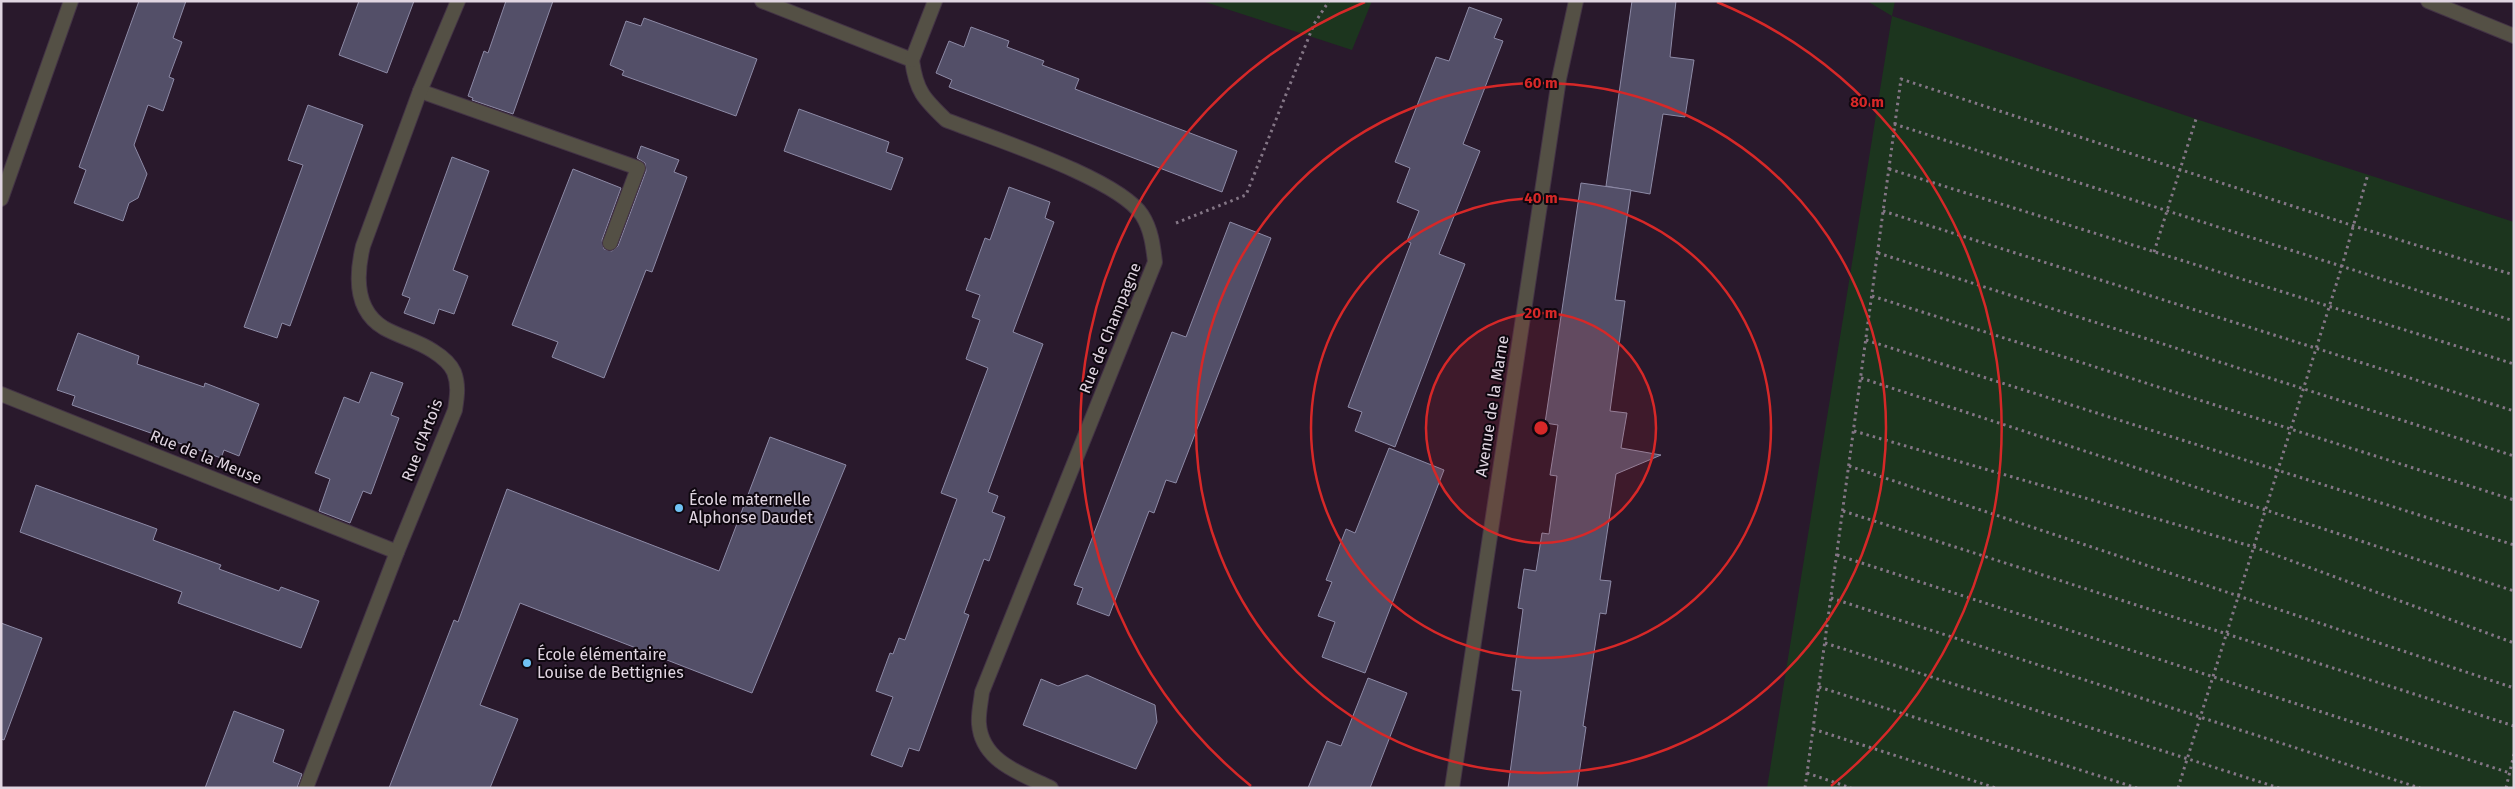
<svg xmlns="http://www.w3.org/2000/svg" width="2515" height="789" viewBox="0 0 2515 789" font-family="'Fira Sans',sans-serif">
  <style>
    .green { fill: #1c351e }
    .building { fill: #534f68; stroke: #8d8aa6 }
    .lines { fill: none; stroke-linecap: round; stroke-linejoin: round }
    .service-casing { stroke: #433345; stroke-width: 16 }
    .minor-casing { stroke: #433345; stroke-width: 16 }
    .path { stroke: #847686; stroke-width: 3; stroke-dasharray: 2.5 4; stroke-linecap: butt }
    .service { stroke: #545045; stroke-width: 14 }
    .minor { stroke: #545045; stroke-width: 14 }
    .ring { fill: none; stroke: #d62828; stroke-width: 2.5 }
    .poi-dot { fill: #70c2f4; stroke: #0e070f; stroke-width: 2 }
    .labels { text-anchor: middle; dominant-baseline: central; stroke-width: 4; stroke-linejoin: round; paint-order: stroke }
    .street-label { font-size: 16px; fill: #e0d5e1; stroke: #0e070f }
    .poi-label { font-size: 16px; fill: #e0d5e1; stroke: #0e070f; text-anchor: start }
    .centre { fill: #d62828; stroke: #0e070f; stroke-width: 2.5 }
    .ring-label { font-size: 15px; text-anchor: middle; font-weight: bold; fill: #d62828; stroke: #0e070f; stroke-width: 4; stroke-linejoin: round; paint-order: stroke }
  </style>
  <rect width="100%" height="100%" fill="#29192c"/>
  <g class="green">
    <path d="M 1202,1 L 1372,1 L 1352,50 Z"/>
    <path d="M 1867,1 L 1895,1 L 1892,16 L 2196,119 L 2514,222 L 2514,788 L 1767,788 L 1892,16 Z"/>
  </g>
  <g class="building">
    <path d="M 139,1 L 186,1 L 173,38 L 182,42 L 169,77 L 174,79 L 163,111 L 148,105 L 134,145 L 147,174 L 138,198 L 129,203 L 123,221 L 74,203 L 86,170 L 79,167 Z"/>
    <path d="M 359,1 L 414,1 L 387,73 L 339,55 Z"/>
    <path d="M 506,1 L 553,1 L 513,114 L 472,100 L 473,98 L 468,96 L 484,51 L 488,53 Z"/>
    <path d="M 1632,1 L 1676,1 L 1670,57 L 1694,60 L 1685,117 L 1663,114 L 1650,194 L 1606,186 Z"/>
    <path d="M 1469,7 L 1502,19 L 1494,38 L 1503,41 L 1463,144 L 1480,151 L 1439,254 L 1465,264 L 1395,447 L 1355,431 L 1362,412 L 1348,407 L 1411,243 L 1407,241 L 1419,211 L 1397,202 L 1410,168 L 1395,162 L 1436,57 L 1449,61 Z"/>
    <path d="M 644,18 L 757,59 L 736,116 L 622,75 L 624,71 L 610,65 L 626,21 L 641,26 Z"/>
    <path d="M 971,27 L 1009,41 L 1007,47 L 1044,61 L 1042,65 L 1079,79 L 1075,89 L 1237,151 L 1222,192 L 949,87 L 952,80 L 936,73 L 949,41 L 964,47 Z"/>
    <path d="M 308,105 L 363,125 L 290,326 L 282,323 L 277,338 L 244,327 L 303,165 L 288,160 Z"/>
    <path d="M 799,109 L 889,142 L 886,152 L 903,158 L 891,190 L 784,151 Z"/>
    <path d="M 641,146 L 679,160 L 674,172 L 687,177 L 652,272 L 646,270 L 604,378 L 552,357 L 558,342 L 512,325 L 573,169 L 621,188 L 602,240 L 604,249 L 612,251 L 618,246 L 646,171 L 645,163 L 637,158 Z"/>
    <path d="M 452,157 L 489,171 L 453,270 L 468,276 L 454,314 L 439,309 L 434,324 L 404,313 L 410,298 L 402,295 Z"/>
    <path d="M 1581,183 L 1631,190 L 1615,300 L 1625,301 L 1610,411 L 1627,413 L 1621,448 L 1661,455 L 1616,474 L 1600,580 L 1611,581 L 1606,614 L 1600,613 L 1583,726 L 1586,727 L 1577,788 L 1508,788 L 1521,691 L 1512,690 L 1523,609 L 1518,608 L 1524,569 L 1536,571 L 1542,533 L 1549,534 L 1557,476 L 1550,475 L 1558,425 L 1545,423 Z"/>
    <path d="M 1009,187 L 1050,202 L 1045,218 L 1054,222 L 1013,332 L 1043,344 L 988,492 L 998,496 L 992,512 L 1005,517 L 989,561 L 984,559 L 964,613 L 969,615 L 919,751 L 909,748 L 902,767 L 871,755 L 893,697 L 876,691 L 890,653 L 893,654 L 899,638 L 905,640 L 957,499 L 941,493 L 988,368 L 966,359 L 980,320 L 972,317 L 980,295 L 966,290 L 985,238 L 990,240 Z"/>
    <path d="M 1230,222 L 1271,238 L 1176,483 L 1166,480 L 1154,513 L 1149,511 L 1109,616 L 1077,604 L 1083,588 L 1074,585 L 1172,332 L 1186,337 Z"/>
    <path d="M 78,333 L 139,356 L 137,364 L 204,387 L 205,383 L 259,404 L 239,456 L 224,450 L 221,458 L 72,405 L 75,396 L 57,390 Z"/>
    <path d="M 371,372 L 403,383 L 391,415 L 399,418 L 371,494 L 363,491 L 350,523 L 319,511 L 330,479 L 315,473 L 344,397 L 359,403 Z"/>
    <path d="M 770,437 L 846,465 L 752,693 L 520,603 L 480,705 L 518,719 L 490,788 L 389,788 L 454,620 L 458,622 L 507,489 L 719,571 Z"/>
    <path d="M 1389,448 L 1444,470 L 1365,673 L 1322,657 L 1335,622 L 1318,616 L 1332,582 L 1326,580 L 1346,529 L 1355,533 Z"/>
    <path d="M 36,485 L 157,529 L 153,540 L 221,565 L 219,569 L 279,591 L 281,587 L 319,601 L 301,648 L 178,603 L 182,592 L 20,532 Z"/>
    <path d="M 1,623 L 42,638 L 4,740 L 1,739 Z"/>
    <path d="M 1087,675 L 1155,705 L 1157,722 L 1136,769 L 1023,725 L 1041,679 L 1058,686 Z"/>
    <path d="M 1368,678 L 1407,693 L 1370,788 L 1308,788 L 1327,741 L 1341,746 Z"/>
    <path d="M 234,711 L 284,730 L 273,762 L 302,774 L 297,788 L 205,788 Z"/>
  </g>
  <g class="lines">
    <defs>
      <path id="service" d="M 420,91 L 638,168 L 610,243"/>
      <g id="minor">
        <path d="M 762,1 L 912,60 C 916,91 924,99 946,120 C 991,138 1118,178 1142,215 C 1151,229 1153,245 1155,262 L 982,692 C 981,702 978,714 979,724 C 982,762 1022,774 1051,788"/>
        <path d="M 2428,1 L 2514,36"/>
        <path d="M 912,60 L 935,1"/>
        <path d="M 1,199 L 71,1"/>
        <path d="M 1,394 L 397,552"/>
        <path d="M 306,788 L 397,552 L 455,410 C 457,397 459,385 454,372 C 450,363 441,356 433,351 C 418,341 400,337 384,328 C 354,310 356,275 363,246 L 420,91 L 458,1"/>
        <path d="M 1452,788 L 1559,79 L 1576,1"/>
      </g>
    </defs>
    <use href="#service" class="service-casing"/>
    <use href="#minor" class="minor-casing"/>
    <g class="path">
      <path d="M 1894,124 L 2514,321"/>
      <path d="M 1889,169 L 2514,364"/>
      <path d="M 1883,211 L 2514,411"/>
      <path d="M 1176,223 L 1246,195 L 1314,24 L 1329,1"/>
      <path d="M 2154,252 L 2196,119"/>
      <path d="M 1878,253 L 2514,456"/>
      <path d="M 1872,296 L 2514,500"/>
      <path d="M 1866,340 L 2514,545"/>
      <path d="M 1861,378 L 2514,591"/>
      <path d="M 1854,431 L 2254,547 L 2514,643"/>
      <path d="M 1849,466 L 2514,688"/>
      <path d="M 1843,511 L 2514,726"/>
      <path d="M 1837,555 L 2510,773"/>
      <path d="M 1831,598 L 2420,788"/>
      <path d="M 1825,643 L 2279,788"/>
      <path d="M 1819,687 L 2137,788"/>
      <path d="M 1813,729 L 1996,788"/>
      <path d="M 1807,773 L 1851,788"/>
      <path d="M 1805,788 L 1901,79 L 2354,226 L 2514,275"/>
      <path d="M 2178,788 L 2342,266 L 2368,174"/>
      <path d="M 2506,788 L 2514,754"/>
    </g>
    <use href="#service" class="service"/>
    <use href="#minor" class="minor"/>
  </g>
  <circle cx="1541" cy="428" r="115" fill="#d62828" fill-opacity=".12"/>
  <g class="ring">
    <circle cx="1541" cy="428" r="115"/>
    <circle cx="1541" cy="428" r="230"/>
    <circle cx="1541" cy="428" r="345"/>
    <path d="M1251 786A461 461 0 0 1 1365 2M1717 2A461 461 0 0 1 1831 786"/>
  </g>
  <g class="poi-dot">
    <circle cx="679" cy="508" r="5"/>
    <circle cx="527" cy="663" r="5"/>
  </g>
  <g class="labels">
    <g class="street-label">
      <text transform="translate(1110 328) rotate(-68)">Rue de Champagne</text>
      <text transform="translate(1492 406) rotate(-81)">Avenue de la Marne</text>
      <text transform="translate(422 440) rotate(-69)">Rue d'Artois</text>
      <text transform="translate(206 457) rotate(22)">Rue de la Meuse</text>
    </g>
    <g class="poi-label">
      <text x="689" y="499">École maternelle<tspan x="689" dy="18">Alphonse Daudet</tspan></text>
      <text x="537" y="654">École élémentaire<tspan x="537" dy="18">Louise de Bettignies</tspan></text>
    </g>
  </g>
  <circle cx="1541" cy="428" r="8" class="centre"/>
  <g class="ring-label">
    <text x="1541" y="88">60 m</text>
    <text x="1867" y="107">80 m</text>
    <text x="1541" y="203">40 m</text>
    <text x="1541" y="318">20 m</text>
  </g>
  <rect width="2515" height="789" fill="none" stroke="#e0d5e1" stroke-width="5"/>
</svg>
